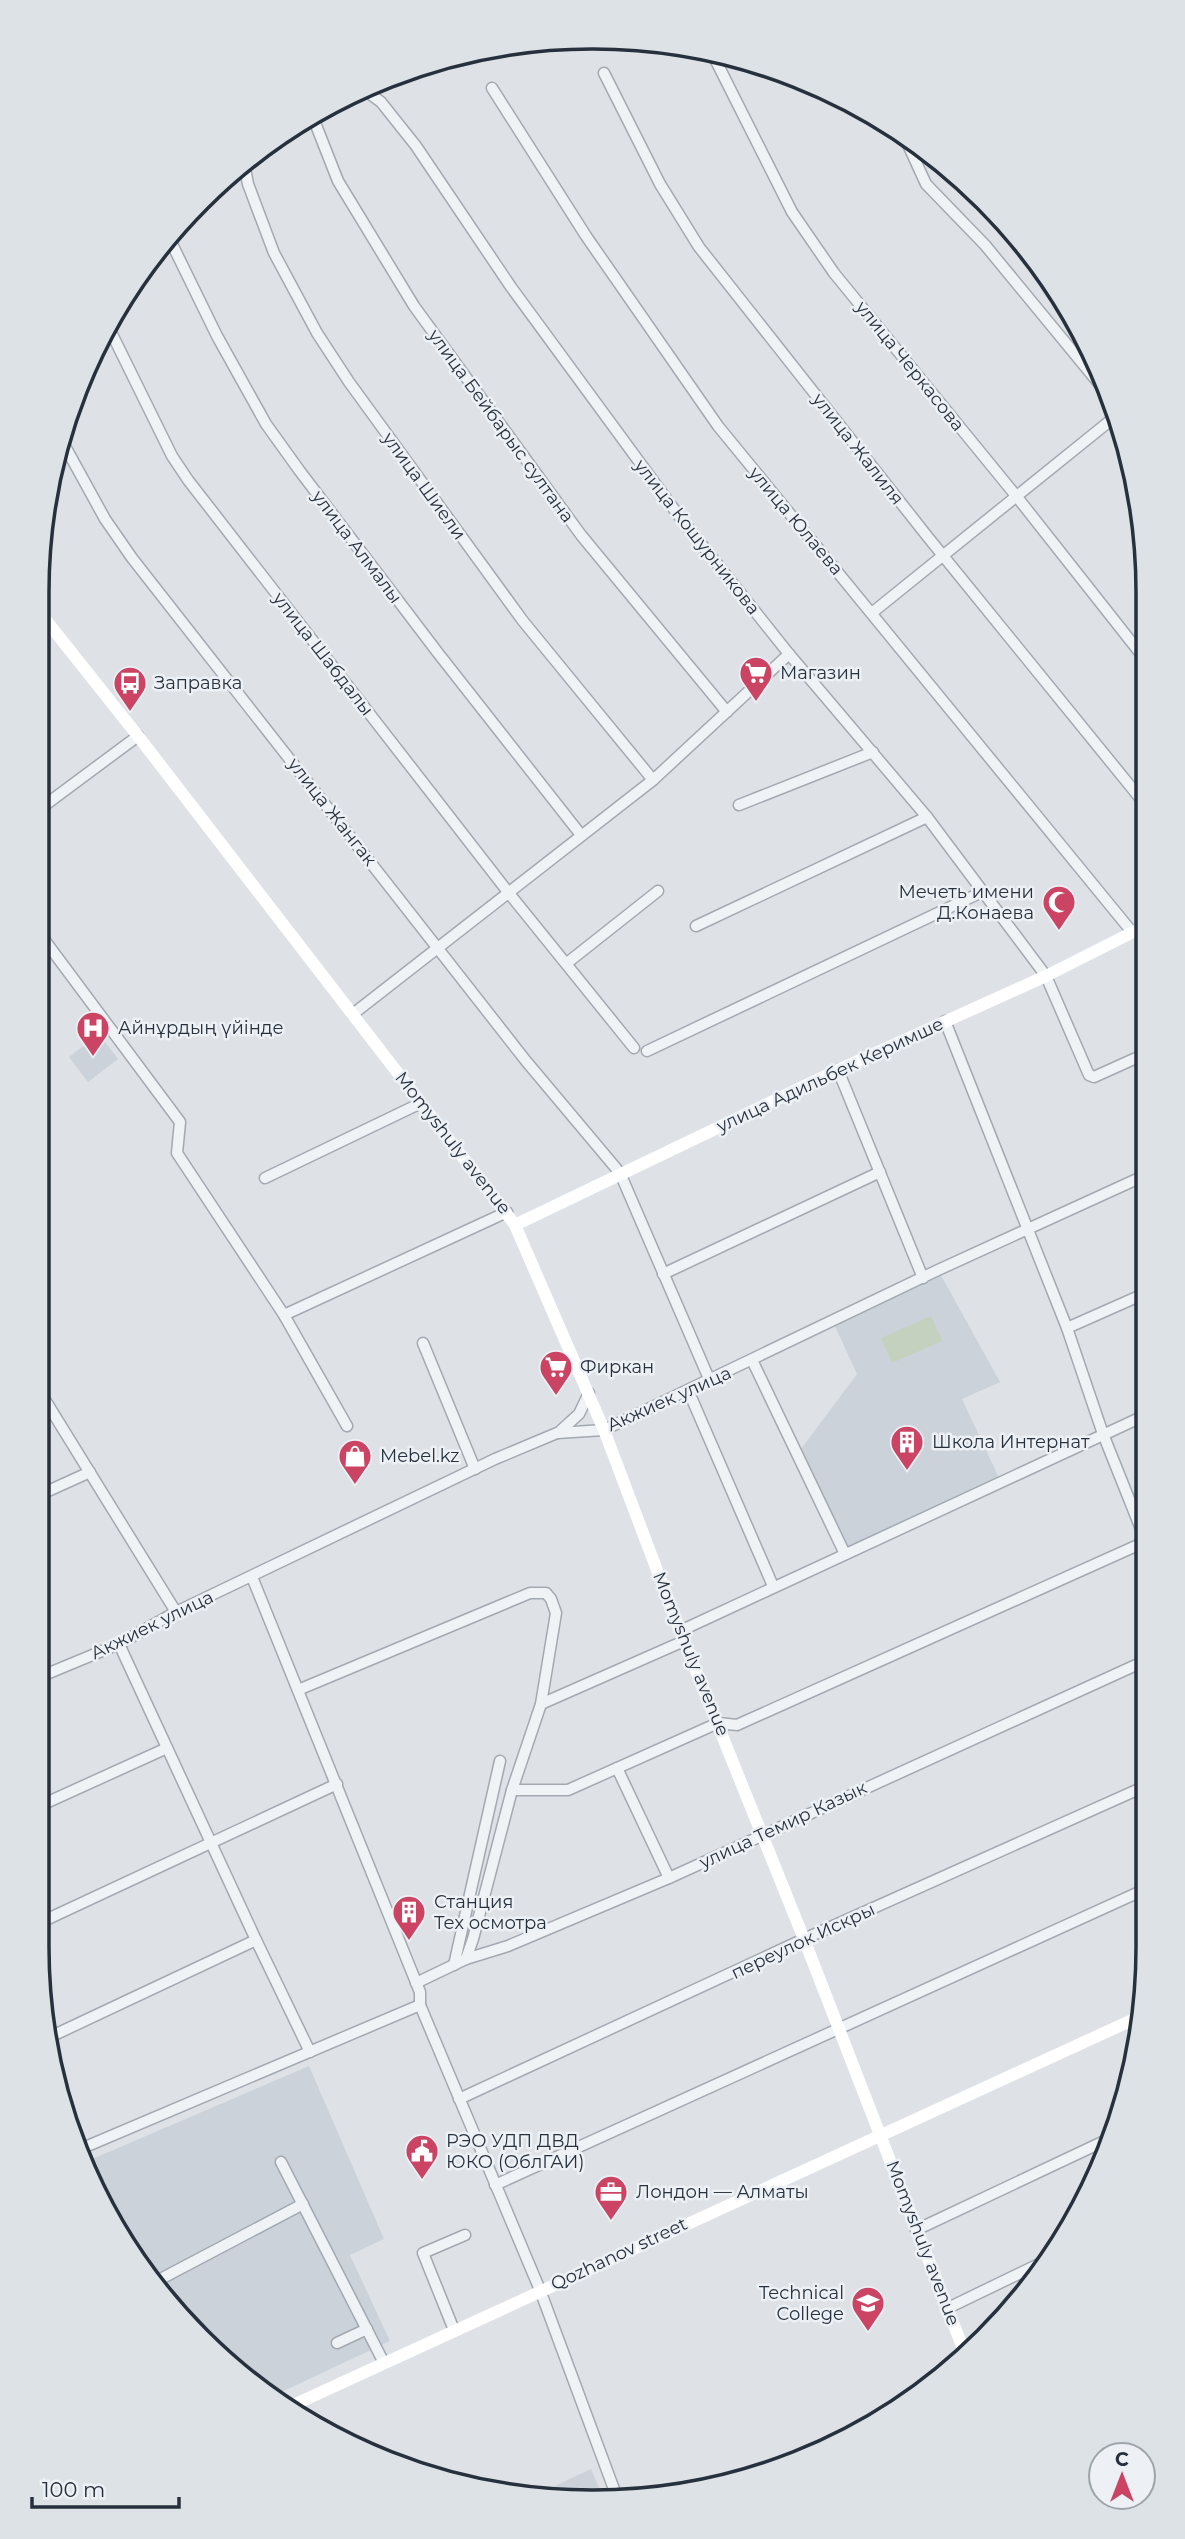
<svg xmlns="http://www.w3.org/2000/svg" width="1185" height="2539" viewBox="0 0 1185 2539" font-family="Montserrat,sans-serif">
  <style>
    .built { fill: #ccd2d9 }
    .green { fill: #c5d1bf }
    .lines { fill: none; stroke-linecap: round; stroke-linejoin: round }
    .street-casing { stroke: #a3a9b1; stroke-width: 13 }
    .street { stroke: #f0f3f6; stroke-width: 10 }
    .secondary { stroke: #fff; stroke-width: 12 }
    .labels { text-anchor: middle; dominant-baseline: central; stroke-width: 5; stroke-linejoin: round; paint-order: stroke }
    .street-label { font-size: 18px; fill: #27313e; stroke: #edf1f5 }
    .poi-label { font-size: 18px; fill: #27313e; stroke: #edf1f5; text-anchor: start }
    .rim { fill: none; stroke: #27313e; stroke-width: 3.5 }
  </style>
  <rect width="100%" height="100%" fill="#dee2e7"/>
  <g class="built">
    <path d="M 99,1034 L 118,1059 L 88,1082 L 69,1057 Z"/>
    <path d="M 938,1270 L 1000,1382 L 962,1399 L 1001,1482 L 845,1554 L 798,1453 L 857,1374 L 833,1322 Z"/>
    <path d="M 309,2066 L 384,2239 L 350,2255 L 390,2341 L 275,2395 L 174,2313 L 111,2224 L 83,2163 Z"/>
    <path d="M 591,2469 L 605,2501 L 592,2502 L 533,2496 Z"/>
  </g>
  <path class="green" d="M 931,1316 L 942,1341 L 892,1363 L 881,1338 Z"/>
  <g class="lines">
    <defs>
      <g id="street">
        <path d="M 711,51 L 792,212 L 834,273 L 1017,497 L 1144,658"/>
        <path d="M 604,73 L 660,184 L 699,247 L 927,536 L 1144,803"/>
        <path d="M 362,88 L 381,102 L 416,146 L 511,287 L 679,516 L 789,654 L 927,817 L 1046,976 L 1089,1075 L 1094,1077 L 1145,1054"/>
        <path d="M 492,88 L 586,236 L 718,426 L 1132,932"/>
        <path d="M 312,115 L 338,181 L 414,306 L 581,535 L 727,712"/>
        <path d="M 904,136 L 926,184 L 985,245 L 1111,398"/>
        <path d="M 244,163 L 248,184 L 274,253 L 317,333 L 349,382 L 523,621 L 653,780"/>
        <path d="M 170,235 L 173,246 L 217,336 L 266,424 L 299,470 L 438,653 L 581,835"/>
        <path d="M 108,326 L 172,456 L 188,480 L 508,892 L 634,1048"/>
        <path d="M 61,439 L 105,519 L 132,558 L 526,1061 L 620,1173 L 710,1381"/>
        <path d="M 873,612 L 1116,416"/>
        <path d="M 739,805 L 873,752"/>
        <path d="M 37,811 L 138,736"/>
        <path d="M 696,926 L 927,817"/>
        <path d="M 37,930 L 180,1122 L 177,1153 L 284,1315 L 347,1426"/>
        <path d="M 567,963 L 658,891"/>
        <path d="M 353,1014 L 653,780 L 789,654"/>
        <path d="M 945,1021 L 1067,1328 L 1103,1434 L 1147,1544"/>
        <path d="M 647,1051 L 982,892"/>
        <path d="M 838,1070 L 923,1278"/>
        <path d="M 265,1178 L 421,1103"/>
        <path d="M 663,1274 L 880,1172"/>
        <path d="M 284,1315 L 507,1212"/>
        <path d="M 1067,1328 L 1146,1293"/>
        <path d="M 423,1343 L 475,1469"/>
        <path d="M 752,1360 L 845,1554"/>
        <path d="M 37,1387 L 176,1612"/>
        <path d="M 688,1390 L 773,1586"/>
        <path d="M 558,1433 L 579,1414 L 589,1393"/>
        <path d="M 37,1496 L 90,1472"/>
        <path d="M 252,1577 L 420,1992 L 420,2005 L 540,2290 L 618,2500"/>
        <path d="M 680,1631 L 1146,1415"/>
        <path d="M 119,1644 L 256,1940"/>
        <path d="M 37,1678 L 119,1644 L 176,1612 L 495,1459 L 557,1433 L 604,1430 L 938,1270 L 1146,1175"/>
        <path d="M 298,1690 L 530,1593 L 546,1593 L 551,1599 L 556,1613 L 541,1704 L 512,1790 L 473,1939 L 466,1959"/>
        <path d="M 541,1704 L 684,1641"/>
        <path d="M 617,1768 L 669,1878"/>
        <path d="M 512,1790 L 568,1790 L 718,1723 L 737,1725 L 1147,1541"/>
        <path d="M 37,1807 L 167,1748"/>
        <path d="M 37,1924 L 337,1784"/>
        <path d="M 454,1965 L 500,1761"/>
        <path d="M 416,1983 L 466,1959 L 508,1946 L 669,1878 L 1147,1660"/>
        <path d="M 52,2036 L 256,1940 L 310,2052"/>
        <path d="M 459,2099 L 804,1939 L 1148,1785"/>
        <path d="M 78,2150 L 420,2005"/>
        <path d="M 281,2162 L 384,2363"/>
        <path d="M 495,2185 L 1148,1888"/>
        <path d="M 916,2230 L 1113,2137"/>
        <path d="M 153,2283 L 303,2204"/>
        <path d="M 948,2308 L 1041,2263"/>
        <path d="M 454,2330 L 423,2253 L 465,2235"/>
        <path d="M 337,2343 L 367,2329"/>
      </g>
    </defs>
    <use href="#street" class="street-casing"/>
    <use href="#street" class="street"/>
    <g class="secondary">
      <path d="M 37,609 L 138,736 L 515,1225 L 604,1430 L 680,1631 L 804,1939 L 964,2351"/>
      <path d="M 515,1225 L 838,1070 L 1046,976 L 1145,926"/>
      <path d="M 289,2407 L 1141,2016"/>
    </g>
  </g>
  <defs>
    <symbol id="supermarket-pin" viewBox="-11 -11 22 30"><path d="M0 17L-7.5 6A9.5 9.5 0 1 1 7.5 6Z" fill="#cb4463" stroke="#edf1f5"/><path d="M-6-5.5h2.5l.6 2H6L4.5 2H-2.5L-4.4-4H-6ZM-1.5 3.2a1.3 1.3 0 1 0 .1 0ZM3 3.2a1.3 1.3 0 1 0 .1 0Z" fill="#fff"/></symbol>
    <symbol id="bus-pin" viewBox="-11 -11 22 30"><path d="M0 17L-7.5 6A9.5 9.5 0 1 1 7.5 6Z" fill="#cb4463" stroke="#edf1f5"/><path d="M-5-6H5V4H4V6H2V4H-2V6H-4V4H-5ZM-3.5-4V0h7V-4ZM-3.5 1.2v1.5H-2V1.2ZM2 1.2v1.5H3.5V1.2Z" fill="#fff"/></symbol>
    <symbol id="mosque-pin" viewBox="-11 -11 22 30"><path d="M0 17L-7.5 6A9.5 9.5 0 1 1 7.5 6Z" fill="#cb4463" stroke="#edf1f5"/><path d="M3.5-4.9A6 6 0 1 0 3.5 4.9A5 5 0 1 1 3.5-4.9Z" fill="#fff"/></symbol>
    <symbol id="hospital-pin" viewBox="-11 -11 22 30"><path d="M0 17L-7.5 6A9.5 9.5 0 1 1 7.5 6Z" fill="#cb4463" stroke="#edf1f5"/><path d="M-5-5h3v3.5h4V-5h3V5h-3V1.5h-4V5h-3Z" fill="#fff"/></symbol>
    <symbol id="building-pin" viewBox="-11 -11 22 30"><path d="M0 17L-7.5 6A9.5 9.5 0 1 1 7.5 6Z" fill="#cb4463" stroke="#edf1f5"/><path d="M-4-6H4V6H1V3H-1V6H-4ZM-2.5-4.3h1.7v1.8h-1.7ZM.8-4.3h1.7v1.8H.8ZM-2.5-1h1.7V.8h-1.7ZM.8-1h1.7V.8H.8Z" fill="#fff"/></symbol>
    <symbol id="shop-pin" viewBox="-11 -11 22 30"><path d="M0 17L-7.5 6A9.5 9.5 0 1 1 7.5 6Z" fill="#cb4463" stroke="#edf1f5"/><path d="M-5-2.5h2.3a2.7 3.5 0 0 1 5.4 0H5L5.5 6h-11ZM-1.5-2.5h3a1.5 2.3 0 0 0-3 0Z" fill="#fff"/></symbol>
    <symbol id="civic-pin" viewBox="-11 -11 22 30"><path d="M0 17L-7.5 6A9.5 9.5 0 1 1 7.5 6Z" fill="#cb4463" stroke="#edf1f5"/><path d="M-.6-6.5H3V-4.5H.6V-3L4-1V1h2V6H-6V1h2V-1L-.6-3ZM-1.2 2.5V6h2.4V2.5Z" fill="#fff"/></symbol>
    <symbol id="office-pin" viewBox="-11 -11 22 30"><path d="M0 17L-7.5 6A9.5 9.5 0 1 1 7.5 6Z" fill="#cb4463" stroke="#edf1f5"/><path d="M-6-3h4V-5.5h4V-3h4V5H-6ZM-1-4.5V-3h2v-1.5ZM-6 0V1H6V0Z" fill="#fff"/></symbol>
    <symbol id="university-pin" viewBox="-11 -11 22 30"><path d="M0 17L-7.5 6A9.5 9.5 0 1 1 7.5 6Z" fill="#cb4463" stroke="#edf1f5"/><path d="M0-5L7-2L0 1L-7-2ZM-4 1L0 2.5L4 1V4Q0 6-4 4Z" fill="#fff"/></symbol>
  </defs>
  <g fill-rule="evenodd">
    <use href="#supermarket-pin" x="737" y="654" width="38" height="52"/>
    <use href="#bus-pin" x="111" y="664" width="38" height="52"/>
    <use href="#mosque-pin" x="1040" y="883" width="38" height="52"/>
    <use href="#hospital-pin" x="74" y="1009" width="38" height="52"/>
    <use href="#supermarket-pin" x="537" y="1348" width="38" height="52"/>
    <use href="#building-pin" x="888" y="1423" width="38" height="52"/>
    <use href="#shop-pin" x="336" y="1437" width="38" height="52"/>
    <use href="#building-pin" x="390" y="1893" width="38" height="52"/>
    <use href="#civic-pin" x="403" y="2132" width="38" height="52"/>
    <use href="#office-pin" x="592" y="2173" width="38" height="52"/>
    <use href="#university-pin" x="849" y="2284" width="38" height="52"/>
  </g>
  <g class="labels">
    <g class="street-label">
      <text transform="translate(910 366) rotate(51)">улица Черкасова</text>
      <text transform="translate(501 426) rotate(54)">улица Бейбарыс султана</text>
      <text transform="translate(858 449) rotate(52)">улица Жалиля</text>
      <text transform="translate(424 486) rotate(54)">улица Шиели</text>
      <text transform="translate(796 521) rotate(50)">улица Юлаева</text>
      <text transform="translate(697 537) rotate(52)">улица Кошурникова</text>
      <text transform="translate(357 547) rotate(53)">улица Алмалы</text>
      <text transform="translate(323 654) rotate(52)">улица Шабдалы</text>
      <text transform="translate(332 812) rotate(52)">улица Жангак</text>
      <text transform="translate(830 1075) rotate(-25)">улица Адильбек Керимше</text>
      <text transform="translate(453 1143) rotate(52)">Momyshuly avenue</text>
      <text transform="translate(669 1399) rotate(-24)">Акжиек улица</text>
      <text transform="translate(152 1625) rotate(-26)">Акжиек улица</text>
      <text transform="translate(691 1654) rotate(68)">Momyshuly avenue</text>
      <text transform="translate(783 1825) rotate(-25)">улица Темир Казык</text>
      <text transform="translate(803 1941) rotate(-25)">переулок Искры</text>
      <text transform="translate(923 2243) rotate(69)">Momyshuly avenue</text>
      <text transform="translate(619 2254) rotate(-25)">Qozhanov street</text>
    </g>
    <g class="poi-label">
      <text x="780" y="673">Магазин</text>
      <text x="154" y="683">Заправка</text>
      <text x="1034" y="892" text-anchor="end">Мечеть имени<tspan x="1034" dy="21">Д.Конаева</tspan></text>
      <text x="118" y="1028">Айнұрдың үйінде</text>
      <text x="580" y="1367">Фиркан</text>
      <text x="932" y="1442">Школа Интернат</text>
      <text x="380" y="1456">Mebel.kz</text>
      <text x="434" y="1902">Станция<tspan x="434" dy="21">Тех осмотра</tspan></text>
      <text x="446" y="2141">РЭО УДП ДВД<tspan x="446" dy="21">ЮКО (ОблГАИ)</tspan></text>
      <text x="636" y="2192">Лондон — Алматы</text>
      <text x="844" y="2293" text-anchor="end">Technical<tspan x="844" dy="21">College</tspan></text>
    </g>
  </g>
  <path d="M0 0H1185V2539H0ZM592 49H593A543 543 0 0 1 1136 592V1947A543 543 0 0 1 593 2490H592A543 543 0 0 1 49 1947V592A543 543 0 0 1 592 49Z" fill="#dde2e6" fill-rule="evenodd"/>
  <path class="rim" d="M592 49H593A543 543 0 0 1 1136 592V1947A543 543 0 0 1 593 2490H592A543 543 0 0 1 49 1947V592A543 543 0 0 1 592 49Z"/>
  <g transform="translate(1122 2476)"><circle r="33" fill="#edf1f5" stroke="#9ea4ac" stroke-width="2"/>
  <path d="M0-5L12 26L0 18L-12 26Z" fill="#cb4463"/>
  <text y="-10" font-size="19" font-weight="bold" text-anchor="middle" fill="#27313e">С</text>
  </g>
  <path d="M32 2497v10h147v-10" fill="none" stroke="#27313e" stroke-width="3.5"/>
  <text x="42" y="2497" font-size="21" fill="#27313e" stroke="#edf1f5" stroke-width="5" paint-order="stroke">100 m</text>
</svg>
